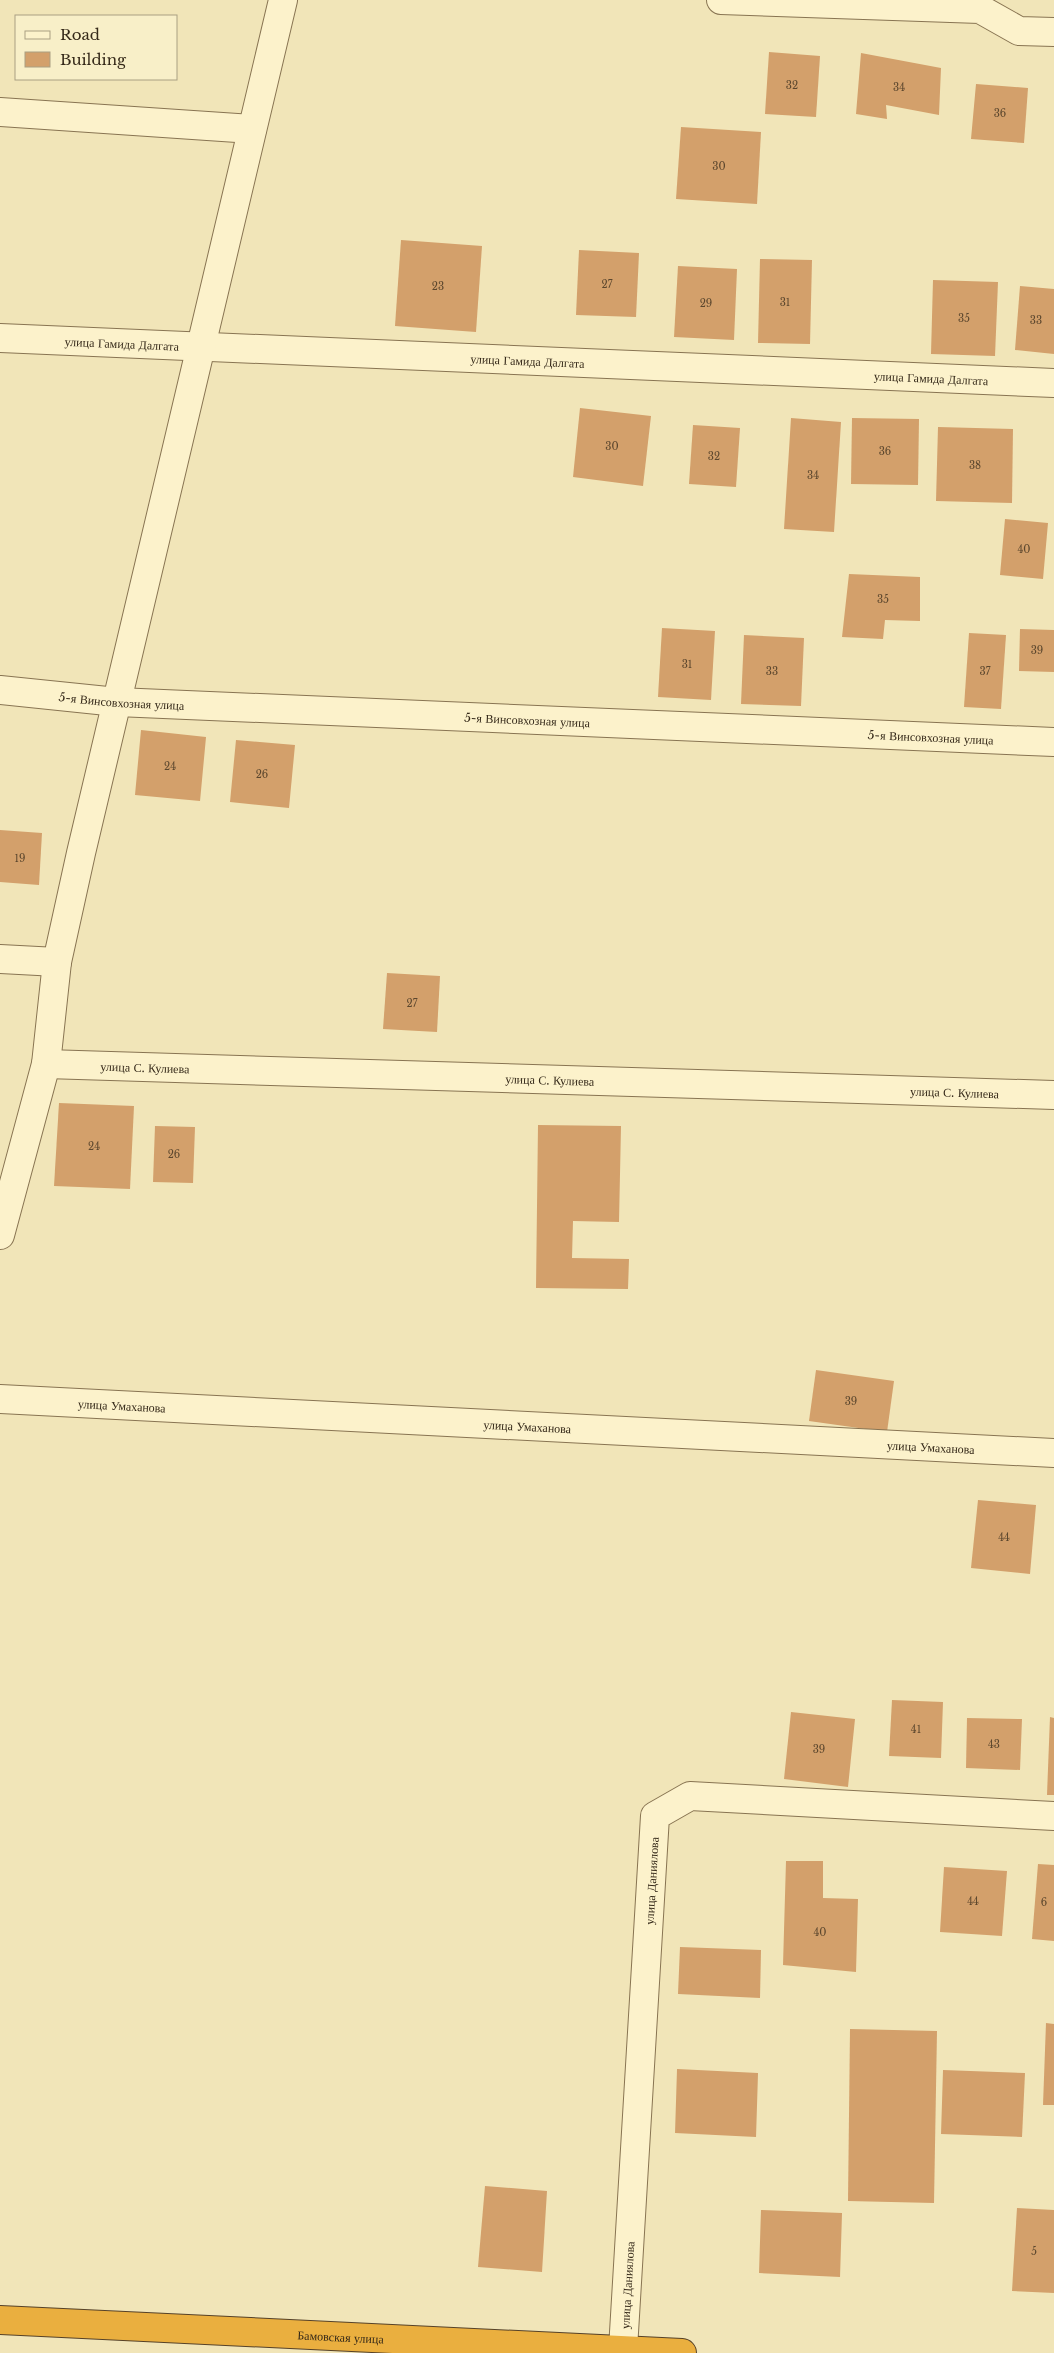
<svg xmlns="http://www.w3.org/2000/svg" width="1054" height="2353" viewBox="0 0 1054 2353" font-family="'Libre Baskerville',serif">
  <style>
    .building { fill: #d3a06b }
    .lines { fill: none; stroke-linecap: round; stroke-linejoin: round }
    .street-casing { stroke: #887452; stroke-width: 30 }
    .highway-casing { stroke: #554128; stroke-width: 30 }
    .street { stroke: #fcf2cb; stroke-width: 28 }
    .highway { stroke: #eaaf3f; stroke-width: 28 }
    .labels { text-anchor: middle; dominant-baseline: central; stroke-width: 4; stroke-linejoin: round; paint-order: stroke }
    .number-label { font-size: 10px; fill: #5c472e }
    .street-label { font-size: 12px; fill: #352919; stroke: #f8efc8 }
  </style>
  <rect width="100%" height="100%" fill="#f1e5b8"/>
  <g class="building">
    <path d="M 769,52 L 820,56 L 816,117 L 765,114 Z"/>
    <path d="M 861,53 L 941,68 L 939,115 L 886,105 L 887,119 L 856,114 Z"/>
    <path d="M 976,84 L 1028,88 L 1024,143 L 971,139 Z"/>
    <path d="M 681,127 L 761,132 L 757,204 L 676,199 Z"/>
    <path d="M 401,240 L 482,246 L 476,332 L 395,326 Z"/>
    <path d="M 579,250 L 639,253 L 636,317 L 576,315 Z"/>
    <path d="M 760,259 L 812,260 L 810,344 L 758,343 Z"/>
    <path d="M 678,266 L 737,269 L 734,340 L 674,337 Z"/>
    <path d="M 933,280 L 998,282 L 995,356 L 931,354 Z"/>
    <path d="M 1020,286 L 1054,289 L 1054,354 L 1015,350 Z"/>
    <path d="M 580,408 L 651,416 L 643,486 L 573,477 Z"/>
    <path d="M 791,418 L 841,422 L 834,532 L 784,529 Z"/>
    <path d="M 852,418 L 919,419 L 918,485 L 851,484 Z"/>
    <path d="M 693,425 L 740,428 L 736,487 L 689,484 Z"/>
    <path d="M 938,427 L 1013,429 L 1012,503 L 936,501 Z"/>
    <path d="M 1005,519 L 1048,523 L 1043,579 L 1000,575 Z"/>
    <path d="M 849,574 L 920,577 L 920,621 L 885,620 L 883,639 L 842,637 Z"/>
    <path d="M 662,628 L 715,631 L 711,700 L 658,697 Z"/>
    <path d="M 1020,629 L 1054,630 L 1054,672 L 1019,671 Z"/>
    <path d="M 969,633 L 1006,635 L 1001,709 L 964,707 Z"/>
    <path d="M 744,635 L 804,638 L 801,706 L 741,704 Z"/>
    <path d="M 141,730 L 206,737 L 200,801 L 135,795 Z"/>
    <path d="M 236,740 L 295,745 L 289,808 L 230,802 Z"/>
    <path d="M 0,830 L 42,833 L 39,885 L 0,882 Z"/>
    <path d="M 387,973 L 440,976 L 437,1032 L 383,1029 Z"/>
    <path d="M 59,1103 L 134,1106 L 130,1189 L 54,1186 Z"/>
    <path d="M 538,1125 L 621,1126 L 619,1222 L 573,1221 L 572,1258 L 629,1259 L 628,1289 L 536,1288 Z"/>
    <path d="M 155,1126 L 195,1127 L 193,1183 L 153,1182 Z"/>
    <path d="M 816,1370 L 894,1381 L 887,1432 L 809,1421 Z"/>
    <path d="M 978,1500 L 1036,1505 L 1030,1574 L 971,1568 Z"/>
    <path d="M 892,1700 L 943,1702 L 941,1758 L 889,1756 Z"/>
    <path d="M 791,1712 L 855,1719 L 848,1787 L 784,1779 Z"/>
    <path d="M 1050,1717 L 1054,1718 L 1054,1795 L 1047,1795 Z"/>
    <path d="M 967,1718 L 1022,1719 L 1020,1770 L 966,1768 Z"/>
    <path d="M 786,1861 L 823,1861 L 823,1898 L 858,1899 L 856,1972 L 783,1965 Z"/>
    <path d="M 1038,1864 L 1054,1865 L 1054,1941 L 1032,1939 Z"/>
    <path d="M 944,1867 L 1007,1871 L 1002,1936 L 940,1932 Z"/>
    <path d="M 680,1947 L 761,1950 L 760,1998 L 678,1994 Z"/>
    <path d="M 1046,2023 L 1054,2024 L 1054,2105 L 1043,2105 Z"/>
    <path d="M 850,2029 L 937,2031 L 934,2203 L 848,2201 Z"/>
    <path d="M 677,2069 L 758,2073 L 756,2137 L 675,2133 Z"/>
    <path d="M 943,2070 L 1025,2073 L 1022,2137 L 941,2134 Z"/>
    <path d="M 485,2186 L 547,2191 L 542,2272 L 478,2267 Z"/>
    <path d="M 1017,2208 L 1054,2210 L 1054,2293 L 1012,2291 Z"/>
    <path d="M 761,2210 L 842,2213 L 840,2277 L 759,2273 Z"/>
  </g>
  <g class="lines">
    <defs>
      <g id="street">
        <path d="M 721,0 L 980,9 L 1019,31 L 1054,32"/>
        <path d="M 0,112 L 252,129"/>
        <path id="s1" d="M 0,338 L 1054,383"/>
        <path id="s2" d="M 0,690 L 117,702 L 1054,742"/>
        <path d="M 0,959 L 57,962"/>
        <path id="s3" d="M 46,1064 L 1054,1095"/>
        <path d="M 0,1235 L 46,1064 L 57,962 L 81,853 L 283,0"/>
        <path id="s4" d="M 0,1399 L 1054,1453"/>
        <path id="s5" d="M 623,2349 L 655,1816 L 690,1796 L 1054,1816"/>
      </g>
      <g id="highway">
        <path id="s6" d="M 0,2320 L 682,2353"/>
      </g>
    </defs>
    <use href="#street" class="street-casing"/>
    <use href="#highway" class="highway-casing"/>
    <use href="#street" class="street"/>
    <use href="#highway" class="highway"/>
  </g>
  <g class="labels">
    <g class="number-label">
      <text x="792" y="85">32</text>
      <text x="899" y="87">34</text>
      <text x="1000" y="113">36</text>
      <text x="719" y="166">30</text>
      <text x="607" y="284">27</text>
      <text x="438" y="286">23</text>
      <text x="785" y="302">31</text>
      <text x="706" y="303">29</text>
      <text x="964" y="318">35</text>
      <text x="1036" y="320">33</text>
      <text x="612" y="446">30</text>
      <text x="885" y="451">36</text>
      <text x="714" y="456">32</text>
      <text x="975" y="465">38</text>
      <text x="813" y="475">34</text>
      <text x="1024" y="549">40</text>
      <text x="883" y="599">35</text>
      <text x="1037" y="650">39</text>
      <text x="687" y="664">31</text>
      <text x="772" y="671">33</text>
      <text x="985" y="671">37</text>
      <text x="170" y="766">24</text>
      <text x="262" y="774">26</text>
      <text x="20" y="858">19</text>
      <text x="412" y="1003">27</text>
      <text x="94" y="1146">24</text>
      <text x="174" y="1154">26</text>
      <text x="851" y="1401">39</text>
      <text x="1004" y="1537">44</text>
      <text x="916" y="1729">41</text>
      <text x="994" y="1744">43</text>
      <text x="819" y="1749">39</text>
      <text x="973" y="1901">44</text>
      <text x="1044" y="1902">6</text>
      <text x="820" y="1932">40</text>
      <text x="1034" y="2251">5</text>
    </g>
    <g class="street-label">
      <text stroke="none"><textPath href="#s1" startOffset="122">улица Гамида Далгата</textPath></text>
      <text stroke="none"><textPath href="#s1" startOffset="528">улица Гамида Далгата</textPath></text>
      <text stroke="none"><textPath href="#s1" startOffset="932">улица Гамида Далгата</textPath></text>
      <text stroke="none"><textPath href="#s2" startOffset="122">5-я Винсовхозная улица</textPath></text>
      <text stroke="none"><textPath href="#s2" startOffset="528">5-я Винсовхозная улица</textPath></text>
      <text stroke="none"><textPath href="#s2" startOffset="932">5-я Винсовхозная улица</textPath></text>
      <text stroke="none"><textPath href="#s3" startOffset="99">улица С. Кулиева</textPath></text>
      <text stroke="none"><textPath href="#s3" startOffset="504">улица С. Кулиева</textPath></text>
      <text stroke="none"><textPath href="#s3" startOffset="909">улица С. Кулиева</textPath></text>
      <text stroke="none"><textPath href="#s4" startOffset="122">улица Умаханова</textPath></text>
      <text stroke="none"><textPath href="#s4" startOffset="528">улица Умаханова</textPath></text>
      <text stroke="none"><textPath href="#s4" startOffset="932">улица Умаханова</textPath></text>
      <text stroke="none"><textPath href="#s5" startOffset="469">улица Даниялова</textPath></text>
      <text stroke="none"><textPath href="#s5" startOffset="64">улица Даниялова</textPath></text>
      <text stroke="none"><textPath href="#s6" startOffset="341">Бамовская улица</textPath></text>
    </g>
  </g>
  <rect x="15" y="15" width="162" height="65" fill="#f8efc8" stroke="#aaa082"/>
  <rect x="25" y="31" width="25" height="8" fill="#fcf2cb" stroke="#aaa082"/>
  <text x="60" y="40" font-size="15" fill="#352919">Road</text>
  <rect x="25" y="52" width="25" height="15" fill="#d3a06b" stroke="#aaa082"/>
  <text x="60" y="65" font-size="15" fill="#352919">Building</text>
</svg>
